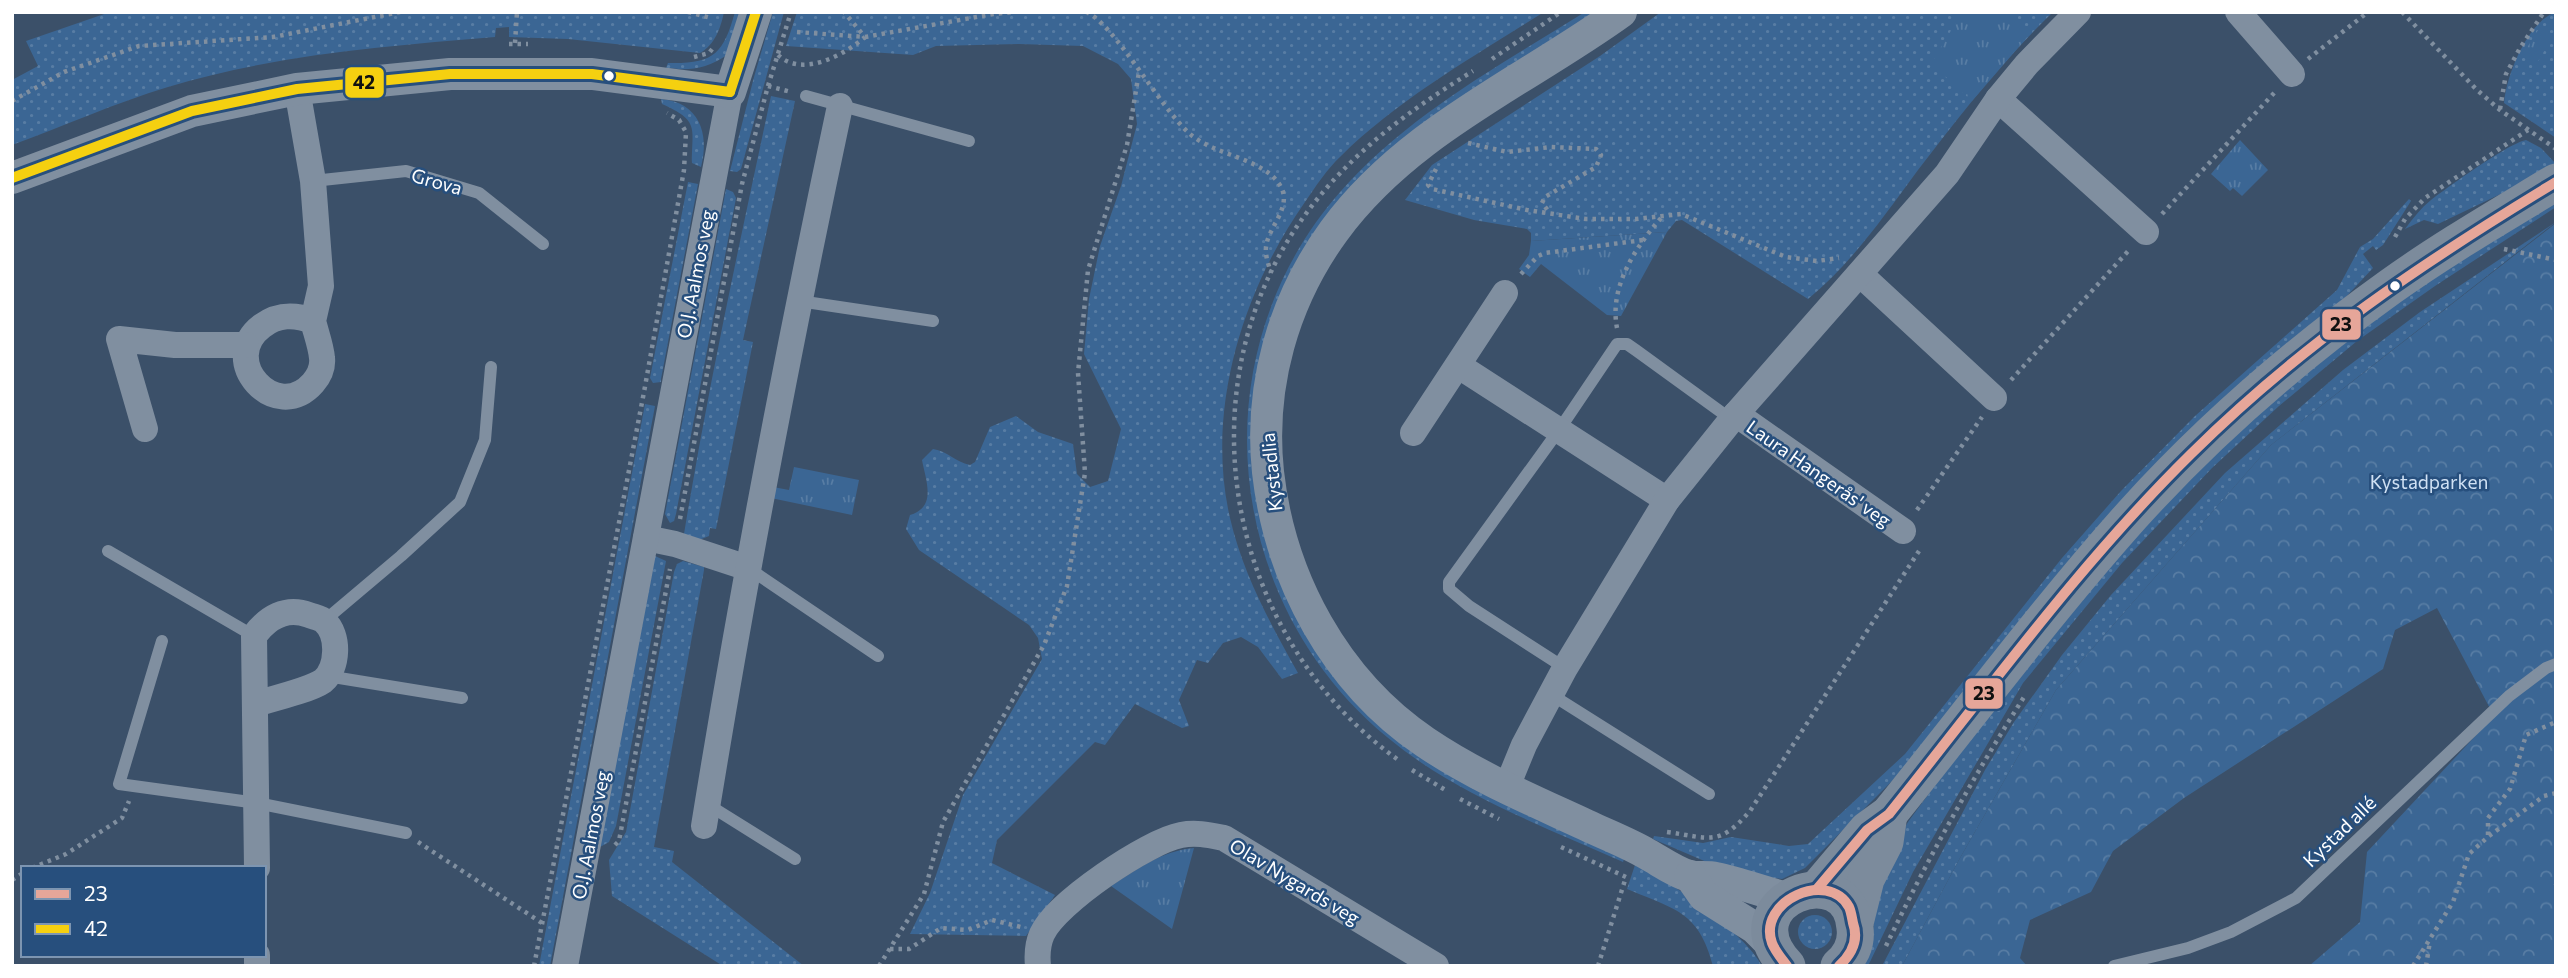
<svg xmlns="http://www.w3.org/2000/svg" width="2568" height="978" viewBox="0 0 2568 978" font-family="Commissioner,sans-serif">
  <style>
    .grass { fill: url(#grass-dots) }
    .forest { fill: url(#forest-crowns) }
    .park { fill: url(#park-tufts) }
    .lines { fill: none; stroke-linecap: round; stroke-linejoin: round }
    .path { stroke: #808fa0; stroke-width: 4.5; stroke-dasharray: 3.5 5; stroke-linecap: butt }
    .service { stroke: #808fa0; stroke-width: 12 }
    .minor { stroke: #808fa0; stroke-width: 26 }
    .tertiary { stroke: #808fa0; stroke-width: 32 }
    .secondary { stroke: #7c8b9c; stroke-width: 37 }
    .bus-1-casing { stroke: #274f7d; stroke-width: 16 }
    .bus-2-casing { stroke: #274f7d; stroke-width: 16 }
    .bus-1 { stroke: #e6a699; stroke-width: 10 }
    .bus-2 { stroke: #f5d010; stroke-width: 10 }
    .bus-dot { fill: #fff; stroke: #274f7d; stroke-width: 2.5 }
    .labels { text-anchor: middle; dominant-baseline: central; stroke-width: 5; stroke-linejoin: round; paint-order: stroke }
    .street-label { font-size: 19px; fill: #fff; stroke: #274f7d }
    .park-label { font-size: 19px; fill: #d0e1f4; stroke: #274f7d }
    .line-badge { stroke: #274f7d; stroke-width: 2.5 }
    .pale-badge-label { font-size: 19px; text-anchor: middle; font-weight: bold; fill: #111 }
  </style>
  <defs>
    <pattern id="grass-dots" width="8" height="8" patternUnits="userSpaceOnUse" patternTransform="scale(1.75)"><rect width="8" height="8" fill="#3b6694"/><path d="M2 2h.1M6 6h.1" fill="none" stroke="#587da4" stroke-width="1.8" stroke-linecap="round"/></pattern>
    <pattern id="forest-crowns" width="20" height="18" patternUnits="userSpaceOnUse" patternTransform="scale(1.75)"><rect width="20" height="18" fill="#3b6694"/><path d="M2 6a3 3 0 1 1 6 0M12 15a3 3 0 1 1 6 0" fill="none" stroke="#587da4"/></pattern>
    <pattern id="park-tufts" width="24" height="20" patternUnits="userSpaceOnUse" patternTransform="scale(1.75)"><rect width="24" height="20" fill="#3b6694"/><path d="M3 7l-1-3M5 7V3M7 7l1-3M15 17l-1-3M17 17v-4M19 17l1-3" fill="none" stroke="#587da4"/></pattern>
  </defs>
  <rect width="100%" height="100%" fill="#3b5069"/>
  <g class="grass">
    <path d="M 110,12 L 724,12 C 721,27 715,45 700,53 L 568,39 L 509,37 L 509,27 L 496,28 L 495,37 C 386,46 273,55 168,87 C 115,103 64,126 12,145 L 12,80 L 38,66 L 26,41 Z"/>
    <path d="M 735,12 L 742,12 L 727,55 C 707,69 689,71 666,68 L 668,63 C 713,64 723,55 735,12 Z"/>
    <path d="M 773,12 L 784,12 L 741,169 L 737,172 L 730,171 L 754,77 Z"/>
    <path d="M 797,12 L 1544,12 C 1475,56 1400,98 1341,156 C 1327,169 1316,186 1305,202 C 1243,290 1205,410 1230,518 C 1243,574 1270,623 1298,673 L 1282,679 L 1258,647 L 1241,637 L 1223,643 L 1208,663 L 1197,660 L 1179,700 L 1189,726 L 1182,728 L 1135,704 L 1105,745 L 1095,742 L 997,840 L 992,863 L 1055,895 L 1026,936 L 910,934 L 930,893 L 963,795 L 1042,659 L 1038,638 L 1029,625 L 919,550 L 906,529 L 910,515 C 937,507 926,481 922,460 L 933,449 C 948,451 955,462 970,465 L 975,462 L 990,427 L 1016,416 L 1038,432 L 1073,444 L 1077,474 L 1090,487 L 1108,481 L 1121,429 L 1084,354 L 1089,299 L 1100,246 L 1121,186 L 1137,124 L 1131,79 L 1118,64 L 1083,46 L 1019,44 L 936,46 L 913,55 L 786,46 Z"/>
    <path d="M 1585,12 L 1597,12 L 1386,154 L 1258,384 L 1326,663 L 1624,859 L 1623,862 C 1543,826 1455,794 1387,737 C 1222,601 1198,352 1341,191 C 1408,115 1500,65 1585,12 Z"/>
    <path d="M 1661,12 L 2053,12 C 2003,60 1960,115 1918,170 C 1884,216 1852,263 1808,299 L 1682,220 L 1676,221 L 1667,232 L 1531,241 L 1531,233 L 1527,229 L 1474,220 L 1405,200 L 1432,165 L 1600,56 Z"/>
    <path d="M 2554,13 L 2556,18 L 2556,138 L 2504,103 C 2506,76 2527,23 2554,13 Z"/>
    <path d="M 771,96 L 795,101 L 743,340 L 753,342 L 716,529 L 710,528 L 709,536 L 699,540 L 684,534 C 708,387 740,241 771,96 Z"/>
    <path d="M 661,99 C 699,102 710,134 701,167 L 692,163 C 692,127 700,121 662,104 Z"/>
    <path d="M 2526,140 L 2541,148 L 2556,164 L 2509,190 L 2438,224 L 2424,220 L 2405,229 C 2413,218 2421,208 2431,200 C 2448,187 2509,143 2526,140 Z"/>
    <path d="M 688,182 L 698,184 L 661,379 L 661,382 L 653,383 L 650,378 Z"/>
    <path d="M 726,189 L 733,192 L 736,198 L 676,514 L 674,521 L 670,523 L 665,514 Z"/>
    <path d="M 2409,199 L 2411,201 L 2383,245 L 2376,250 L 2373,246 L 2363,254 L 2373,268 L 1913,760 L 1805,868 L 1782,879 L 1743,874 L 1709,863 L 1653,839 L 1654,836 L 1703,843 L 1731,837 L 1789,846 L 1808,844 L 1905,754 L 2062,558 L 2121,491 L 2195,416 L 2337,290 L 2360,247 L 2373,239 Z"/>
    <path d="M 2556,201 L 2556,207 L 2435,286 L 2357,341 L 2279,406 L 2212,468 L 2122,563 L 2023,683 L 1913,872 L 1868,966 L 1862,966 L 1873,933 L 1874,913 L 1892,850 L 1908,822 L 1978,727 L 2151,517 L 2266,404 L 2386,308 Z"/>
    <path d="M 2556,222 L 2271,445 L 2056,690 L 1960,858 L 1902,966 L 1882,966 L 1985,770 L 2014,722 L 2062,655 L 2111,595 L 2225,473 L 2343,370 L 2420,312 Z"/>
    <path d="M 645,404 L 655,406 L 550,966 L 539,966 Z"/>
    <path d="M 655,556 L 666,561 L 616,826 L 609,842 L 600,847 Z"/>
    <path d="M 683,561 L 704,567 L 704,570 L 654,847 L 674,851 L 672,862 L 804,966 L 723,966 L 612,896 L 609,860 L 626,832 L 674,572 L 677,564 Z"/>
    <path d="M 1635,865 C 1669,879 1746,934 1762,966 L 1713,966 C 1699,911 1674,909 1627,889 Z"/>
    <circle cx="1815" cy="932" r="17"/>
  </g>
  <path class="forest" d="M 2556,223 L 2556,966 L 2309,966 L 2360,922 L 2367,852 L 2494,716 L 2437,608 L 2395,630 L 2383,669 L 2184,798 L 2113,851 L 2091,892 L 2030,920 L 2020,958 L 2027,966 L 1902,966 L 1960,858 L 2056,690 L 2271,445 Z"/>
  <g class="park">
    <path d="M 1962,12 L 2002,12 L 2029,35 L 1972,101 L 1931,64 Z"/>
    <path d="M 2540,27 L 2554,35 L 2537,63 L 2523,54 Z"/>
    <path d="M 2240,140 L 2268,170 L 2242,196 L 2233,188 L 2230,191 L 2211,174 Z"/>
    <path d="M 1667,232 L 1621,316 L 1607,315 L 1541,264 L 1530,277 L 1519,269 L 1529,255 L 1531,241 Z"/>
    <path d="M 794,467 L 859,480 L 852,515 L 771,498 L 773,487 L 789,490 Z"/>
    <path d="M 1194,848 L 1172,929 L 1111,886 C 1138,869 1161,851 1194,848 Z"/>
  </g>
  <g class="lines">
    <g class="path">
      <path d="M 688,12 L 711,18"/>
      <path d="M 1086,12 C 1113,22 1161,109 1190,134 C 1215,156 1265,158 1281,187 C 1292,208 1268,227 1266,247 C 1265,257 1269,265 1271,273"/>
      <path d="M 2402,12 L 2476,89 L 2500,110 L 2556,149"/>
      <path d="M 797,32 L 865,37 L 993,14 L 1014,12"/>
      <path d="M 515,43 L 517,12"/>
      <path d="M 509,44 L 528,44"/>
      <path d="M 778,55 C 802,78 844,55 865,37 L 844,12"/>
      <path d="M 694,57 L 709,53 L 713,48"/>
      <path d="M 1492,59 L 1561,12"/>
      <path d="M 2308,59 L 2368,12"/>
      <path d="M 768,86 L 791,92"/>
      <path d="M 12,101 L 64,72 L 139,46 L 273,37 L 400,12"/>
      <path d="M 2500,109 L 2506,74 L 2520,48 L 2544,12"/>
      <path d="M 1468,143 L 1507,152 L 1551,147 L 1596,149 L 1601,155 L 1596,167 L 1545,197 L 1542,203 L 1550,213"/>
      <path d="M 1436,169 L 1428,185 L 1432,189 L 1527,210 L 1586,219 L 1636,219 L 1681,214 L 1786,257 L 1817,261 L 1839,258"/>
      <path d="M 2162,214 L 2275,92"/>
      <path d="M 2395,237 L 2405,219 L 2425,198 L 2528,130"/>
      <path d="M 2504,249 L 2556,260"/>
      <path d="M 1521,274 L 1538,256 L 1545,253 L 1643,240"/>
      <path d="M 1617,328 C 1609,287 1635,248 1661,218"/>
      <path d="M 2011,380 L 2130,249"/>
      <path d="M 1917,510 L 1982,417"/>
      <path d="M 680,519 L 742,184 L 768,86 L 791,12"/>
      <path d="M 1397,759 C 1235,642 1183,410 1290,237 C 1337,163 1400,116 1473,71"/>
      <path d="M 1412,770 L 1447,791"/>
      <path d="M 1460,799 L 1499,819"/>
      <path d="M 1667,832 C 1710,838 1719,847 1750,811 L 1919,551"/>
      <path d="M 2488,835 L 2488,818 L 2510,789 L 2526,735 L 2556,722"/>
      <path d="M 418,842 L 542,923"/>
      <path d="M 615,845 L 619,841 L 670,569"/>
      <path d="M 1561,847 L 1626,877 L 1598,966"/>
      <path d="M 32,868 L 66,854 L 122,818 L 129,801"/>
      <path d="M 12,880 L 23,873"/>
      <path d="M 2556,884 L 2556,885"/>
      <path d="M 1886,946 C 1927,860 1973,777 2024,697"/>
      <path d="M 890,949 L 909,949 L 941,928 L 968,930 L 992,920 L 1021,927"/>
      <path d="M 534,966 L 644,392 L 684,170 L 686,132 L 679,120 L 667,113"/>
      <path d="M 879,966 L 924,894 L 943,822 L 1044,645 L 1067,586 L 1085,473 L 1078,373 L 1088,270 L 1127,145 L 1139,72"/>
      <path d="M 2413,966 L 2453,902 L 2469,854 L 2489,836 L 2544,796 L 2556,793"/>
      <path d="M 2426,966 L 2430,941"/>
    </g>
    <g class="service">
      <path d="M 806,96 L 969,141"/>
      <path d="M 313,181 L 406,171 L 479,193 L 543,244"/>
      <path d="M 799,301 L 933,321"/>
      <path d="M 108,551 L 254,636"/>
      <path d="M 748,568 L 878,656"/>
      <path d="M 324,621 L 401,556 L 460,502 L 485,440 L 491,367"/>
      <path d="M 162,641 L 119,784 L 257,803 L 406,833"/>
      <path d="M 1565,668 L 1469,606 L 1449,589 L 1449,582 L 1559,430 L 1617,344 L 1627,344 L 1637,351 L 1732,420"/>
      <path d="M 327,676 L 462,698"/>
      <path d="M 1552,695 L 1709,794"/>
      <path d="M 707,804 L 795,859"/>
      <path d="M 2114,966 L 2188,948 L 2231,932 L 2296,898 L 2509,696 L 2546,668 L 2556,664"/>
    </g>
    <g class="minor">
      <path d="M 2238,12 L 2292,74"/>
      <path d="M 297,89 L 313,181 L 321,286 L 313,321 C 294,314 278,314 262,326 C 217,360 276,425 313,383 C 319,376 323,367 322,358 C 321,346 316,333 313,321"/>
      <path d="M 1998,99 L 2146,232"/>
      <path d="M 1861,275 L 1994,398"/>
      <path d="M 1459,366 L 1667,500"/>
      <path d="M 1736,414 L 1903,531"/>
      <path d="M 145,429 L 119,339 L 175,345 L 246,345"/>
      <path d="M 1413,433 L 1505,293"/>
      <path d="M 646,538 L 675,544 L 748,568"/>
      <path d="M 255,704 C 272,699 310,690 323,681 C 338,668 340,635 324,621 C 321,618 314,617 309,615 C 286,606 267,618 254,636 L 257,868"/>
      <path d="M 1506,789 L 1524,745 L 1565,668 L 1667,500 L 1736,414 L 1947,174 L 1998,99 L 2027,64 L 2078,12"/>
      <path d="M 704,826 C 743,585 789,345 840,106"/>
      <path d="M 257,966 L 257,955"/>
      <path d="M 565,966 L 730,92"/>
      <path d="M 1038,966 C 1037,956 1038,943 1042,934 C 1056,903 1148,841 1181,835 C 1196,832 1209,835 1224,838 L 1436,966"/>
    </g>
    <g class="tertiary">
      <path d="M 1621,12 C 1524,82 1407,131 1334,231 C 1283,301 1259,386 1268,472 C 1280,579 1335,681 1425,742 C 1475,776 1532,800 1586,825 C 1607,835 1628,843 1647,854 C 1660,861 1675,872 1689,876 C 1697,878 1707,876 1716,878 C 1740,883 1763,892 1787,898"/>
      <path d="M 12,178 L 192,111 L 297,89 L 450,74 L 592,74 L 730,92 L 756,12"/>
      <path d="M 1690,876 L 1704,896 L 1755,928 L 1773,946"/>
    </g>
    <g class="secondary">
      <path d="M 1817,889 L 1867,830 L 1889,814 C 1970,714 2047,610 2133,514 C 2209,430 2298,353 2390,287 C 2443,249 2500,216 2556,182"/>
      <path d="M 1855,923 L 1866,879 L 1885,842 L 1889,814"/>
      <path d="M 1787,966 C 1725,900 1850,854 1855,928 C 1857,944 1851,956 1839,966"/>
    </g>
    <defs>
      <g id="bus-1">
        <path d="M 1817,889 L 1867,830 L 1889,814 C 1987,692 2080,563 2192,453 C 2303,343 2422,263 2556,182"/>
        <path d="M 1787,966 C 1782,959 1775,951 1772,943 C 1757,901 1828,869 1849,907 C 1851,911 1852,918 1853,923 C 1859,940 1852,954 1839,966"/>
      </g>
      <g id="bus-2">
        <path d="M 730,92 L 756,12"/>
        <path d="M 12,178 L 192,111 L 297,89 L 450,74 L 592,74 L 730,92"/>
      </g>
    </defs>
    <use href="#bus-1" class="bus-1-casing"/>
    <use href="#bus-2" class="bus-2-casing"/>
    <use href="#bus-1" class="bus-1"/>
    <use href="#bus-2" class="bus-2"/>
  </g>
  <g class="bus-dot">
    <circle cx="609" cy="76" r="6"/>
    <circle cx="2395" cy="286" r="6"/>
  </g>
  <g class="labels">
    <g class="street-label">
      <text transform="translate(437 181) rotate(16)">Grova</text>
      <text transform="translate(695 274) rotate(-79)">O.J. Aalmos veg</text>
      <text transform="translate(1271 472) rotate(-96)">Kystadlia</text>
      <text transform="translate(1819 473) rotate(35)">Laura Hangerås' veg</text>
      <text transform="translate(2339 831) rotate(-44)">Kystad allé</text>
      <text transform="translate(590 835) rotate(-79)">O.J. Aalmos veg</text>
      <text transform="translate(1295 881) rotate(31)">Olav Nygards veg</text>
    </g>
    <g class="park-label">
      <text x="2429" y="481">Kystadparken</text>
    </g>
  </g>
  <g class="line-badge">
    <rect x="344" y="66" width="41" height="33" rx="7" fill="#f5d010"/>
    <rect x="2321" y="308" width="41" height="33" rx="7" fill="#e6a699"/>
    <rect x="1964" y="677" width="40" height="33" rx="7" fill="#e6a699"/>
  </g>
  <g class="pale-badge-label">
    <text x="364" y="89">42</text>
    <text x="2341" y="331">23</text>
    <text x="1984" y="700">23</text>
  </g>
  <rect width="2568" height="978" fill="none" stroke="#ffffff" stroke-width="28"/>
  <rect x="21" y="866" width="245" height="91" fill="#274f7d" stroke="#7d95b1" stroke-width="2"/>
  <rect x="35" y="889" width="35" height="10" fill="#e6a699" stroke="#7d95b1" stroke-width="2"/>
  <text x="84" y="901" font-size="21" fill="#ffffff">23</text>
  <rect x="35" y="924" width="35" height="10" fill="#f5d010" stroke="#7d95b1" stroke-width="2"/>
  <text x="84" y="936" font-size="21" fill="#ffffff">42</text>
</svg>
